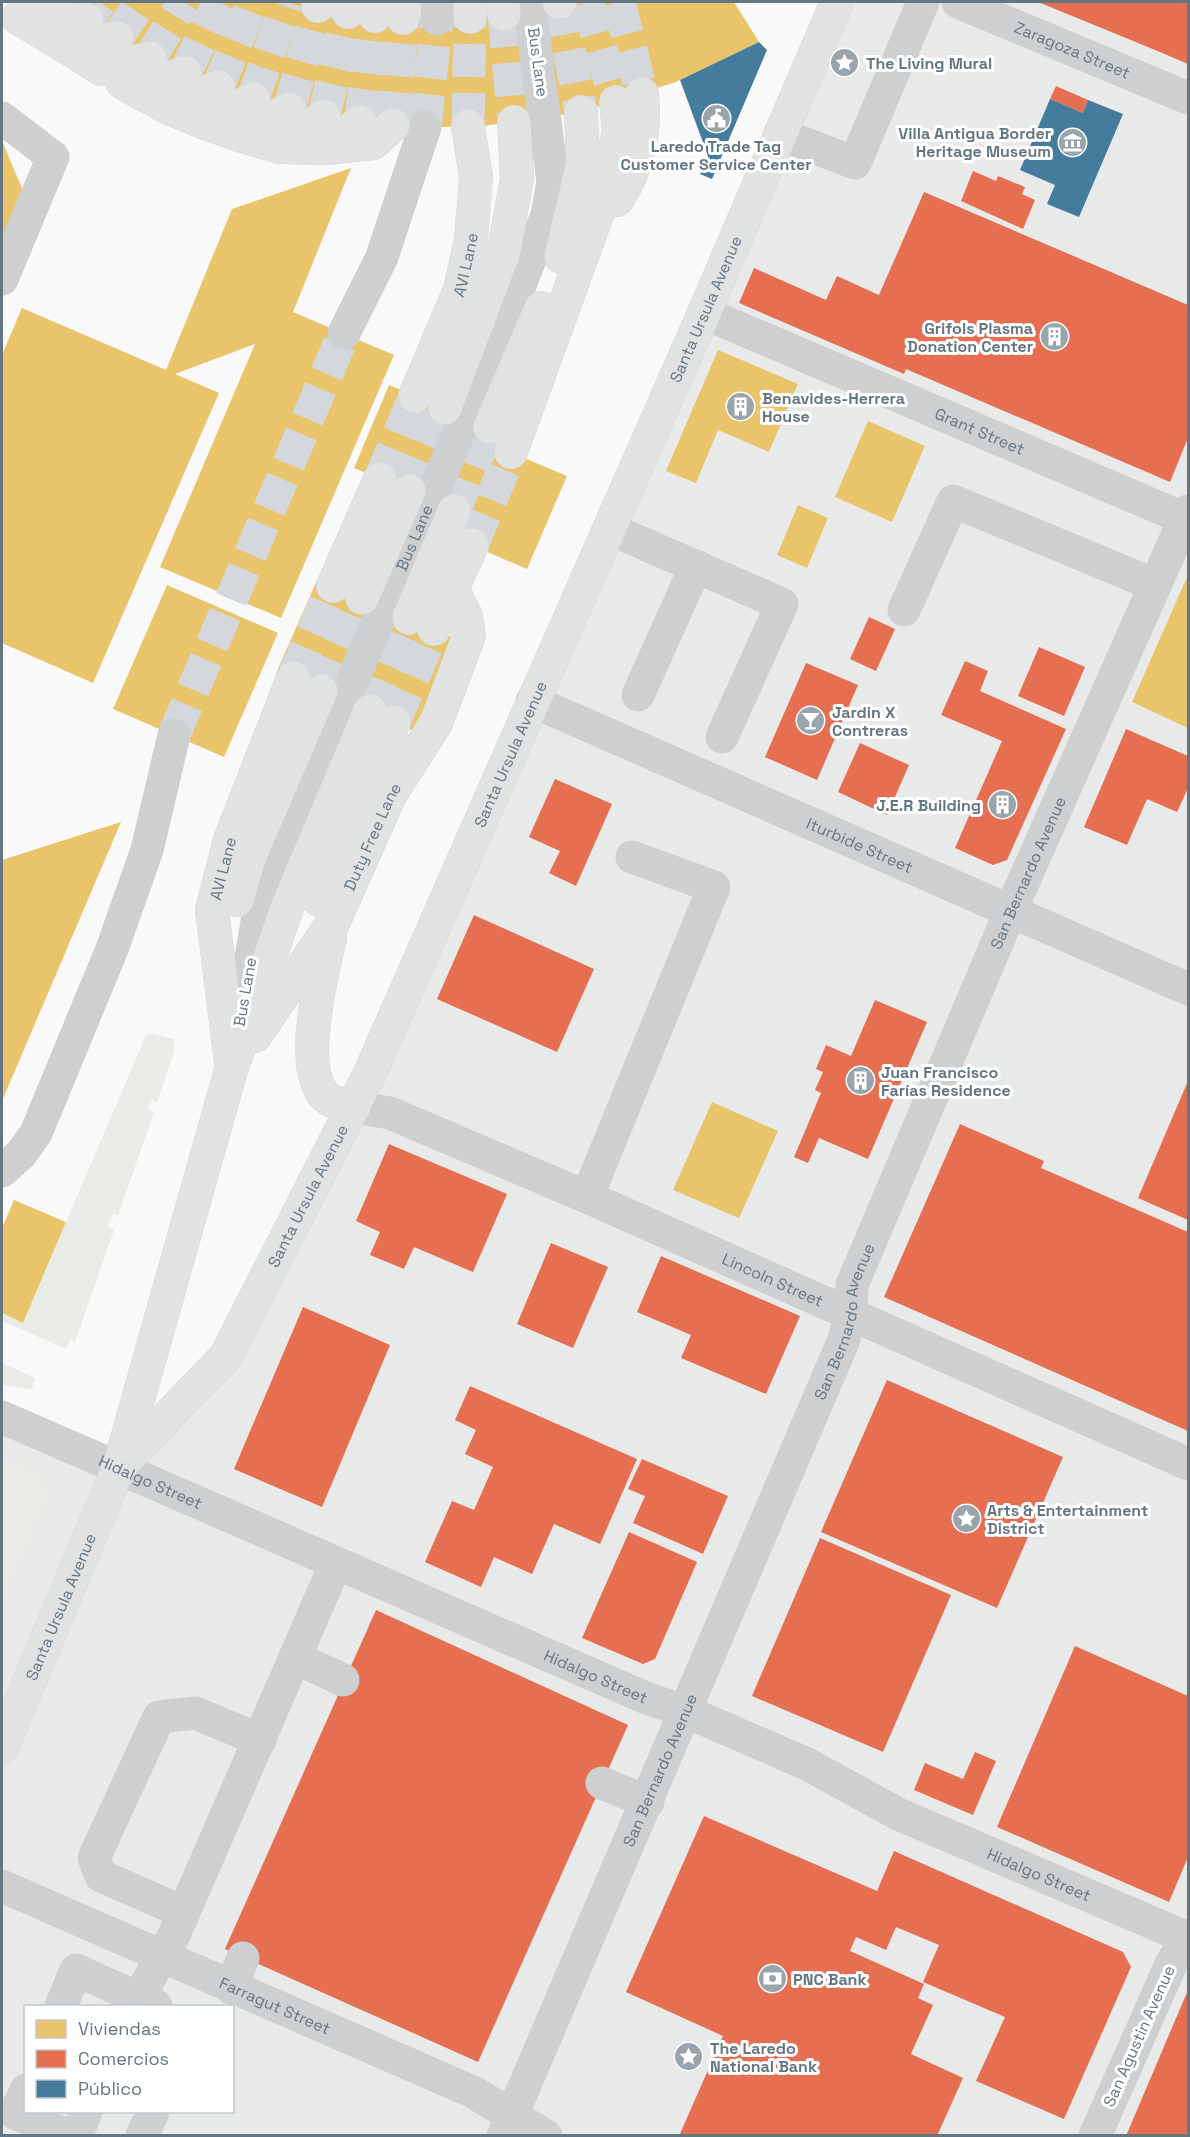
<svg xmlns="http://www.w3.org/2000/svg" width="1190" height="2137" viewBox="0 0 1190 2137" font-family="'Space Grotesk',sans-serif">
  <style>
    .built { fill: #e8e9e9; fill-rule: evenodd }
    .green { fill: #e8ebe6 }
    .homes { fill: #e9c46a }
    .shops { fill: #e76f51 }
    .public { fill: #457b9d }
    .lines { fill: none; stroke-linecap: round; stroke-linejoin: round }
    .minor-tunnel { stroke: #d4d8dc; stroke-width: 33; stroke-dasharray: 33 16; stroke-linecap: butt }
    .highway-tunnel { stroke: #d4d8dc; stroke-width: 33; stroke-dasharray: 33 16; stroke-linecap: butt }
    .major-casing { stroke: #d5d6d7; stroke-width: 34 }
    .highway-casing { stroke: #d5d6d6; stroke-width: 34 }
    .minor { stroke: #cecfd0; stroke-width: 33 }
    .major { stroke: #e1e2e2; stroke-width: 33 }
    .highway { stroke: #e1e2e2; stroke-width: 33 }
    .labels { text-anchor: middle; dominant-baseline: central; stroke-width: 6; stroke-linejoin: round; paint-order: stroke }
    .street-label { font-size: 16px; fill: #657683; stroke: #fff }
    .poi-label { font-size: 16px; font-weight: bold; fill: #657683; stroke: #fff; text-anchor: start }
  </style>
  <rect width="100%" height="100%" fill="#f9f9f9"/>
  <path class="built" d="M 837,2 L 1188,2 L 1188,2135 L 2,2135 L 2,1417 L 119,1467 L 226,1356 ZM 26,2006 L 232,2006 L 232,2112 L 26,2112 Z"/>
  <g class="green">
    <path d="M 152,1034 L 174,1039 L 174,1051 L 157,1102 L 152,1100 L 148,1109 L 154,1112 L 118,1216 L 113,1214 L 108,1227 L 114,1230 L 75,1342 L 70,1340 L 66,1349 L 2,1321 L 2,1313 L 23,1323 L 146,1035 Z"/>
    <path d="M 2,1363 L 35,1378 L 32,1389 L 2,1385 Z"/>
    <path d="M 2,1456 C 22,1465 41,1470 48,1494 L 2,1604 Z"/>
  </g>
  <g class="homes">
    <path d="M 58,2 L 300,2 L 332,10 L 392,18 L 452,19 L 513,13 L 562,2 L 734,2 L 759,42 L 676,82 L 581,112 L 483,126 L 433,127 L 360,122 L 253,99 L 177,70 L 102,29 Z"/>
    <path d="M 2,141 L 24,193 L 2,245 Z"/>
    <path d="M 351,168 L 293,312 L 394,355 L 281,618 L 160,567 L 255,344 L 175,374 L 219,393 L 93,683 L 2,643 L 2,355 L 22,308 L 166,370 L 232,209 Z"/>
    <path d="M 718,350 L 798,384 L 769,452 L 718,430 L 696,483 L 666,471 Z"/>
    <path d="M 389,385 L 511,436 L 505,450 L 567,476 L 527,569 L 469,544 L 479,521 L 354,468 Z"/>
    <path d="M 868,421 L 925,446 L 892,522 L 835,497 Z"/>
    <path d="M 798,505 L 828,518 L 807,568 L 777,555 Z"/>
    <path d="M 1188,575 L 1188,728 L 1132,702 Z"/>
    <path d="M 318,578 L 454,638 L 414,731 L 277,671 Z"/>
    <path d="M 167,585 L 278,633 L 224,757 L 113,709 Z"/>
    <path d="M 121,822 L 2,1101 L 2,860 Z"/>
    <path d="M 712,1102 L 778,1131 L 739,1218 L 673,1190 Z"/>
    <path d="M 14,1200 L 66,1222 L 23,1323 L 2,1313 L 2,1228 Z"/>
  </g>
  <g class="shops">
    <path d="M 1038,2 L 1188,2 L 1188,64 L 1160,52 Z"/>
    <path d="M 1056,86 L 1088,100 L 1083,113 L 1050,99 Z"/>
    <path d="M 973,171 L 996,181 L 998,176 L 1025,187 L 1022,194 L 1035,200 L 1023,229 L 961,201 Z"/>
    <path d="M 924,192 L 1188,305 L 1188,438 L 1170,482 L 906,369 L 904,374 L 739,303 L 754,268 L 826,300 L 837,276 L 879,295 Z"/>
    <path d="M 869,617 L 895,629 L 876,671 L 850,659 Z"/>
    <path d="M 1039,647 L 1085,667 L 1064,716 L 1018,696 Z"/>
    <path d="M 965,661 L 988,671 L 980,691 L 1066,729 L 1007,860 L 993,865 L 955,848 L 1002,741 L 941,715 Z"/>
    <path d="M 806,663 L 858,685 L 817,780 L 765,757 Z"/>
    <path d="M 1126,729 L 1188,756 L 1188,788 L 1177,812 L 1147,799 L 1127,845 L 1084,827 Z"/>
    <path d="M 860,743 L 909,765 L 887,815 L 838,792 Z"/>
    <path d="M 555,779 L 612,804 L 576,886 L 549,873 L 560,851 L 529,837 Z"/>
    <path d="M 474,915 L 594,969 L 557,1052 L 437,999 Z"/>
    <path d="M 875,1000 L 927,1022 L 868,1159 L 819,1138 L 808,1163 L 794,1157 L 821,1093 L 815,1090 L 823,1072 L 816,1069 L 826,1045 L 851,1056 Z"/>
    <path d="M 1188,1081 L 1188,1220 L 1138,1198 Z"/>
    <path d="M 960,1124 L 1044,1161 L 1041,1168 L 1188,1232 L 1188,1431 L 884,1297 Z"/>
    <path d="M 389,1144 L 507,1194 L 473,1272 L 414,1247 L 404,1269 L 370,1255 L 380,1232 L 356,1221 Z"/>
    <path d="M 551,1243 L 608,1267 L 573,1348 L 517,1324 Z"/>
    <path d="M 661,1256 L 800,1316 L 766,1394 L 681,1358 L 691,1335 L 637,1312 Z"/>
    <path d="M 303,1307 L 390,1345 L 322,1507 L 234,1469 Z"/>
    <path d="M 887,1380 L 1063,1457 L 997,1608 L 821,1532 Z"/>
    <path d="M 470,1386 L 637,1459 L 600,1544 L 554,1524 L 532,1574 L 494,1557 L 481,1587 L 425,1562 L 452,1501 L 474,1510 L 493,1467 L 465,1454 L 476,1430 L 455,1420 Z"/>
    <path d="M 642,1459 L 728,1496 L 703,1554 L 633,1523 L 645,1496 L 628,1489 Z"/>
    <path d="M 629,1532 L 697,1562 L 655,1659 L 643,1664 L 582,1638 Z"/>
    <path d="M 820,1538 L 951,1595 L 883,1752 L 752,1696 Z"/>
    <path d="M 376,1610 L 628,1725 L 478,2062 L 225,1949 Z"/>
    <path d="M 1075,1646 L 1188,1696 L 1188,1857 L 1169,1902 L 997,1827 Z"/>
    <path d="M 975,1752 L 996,1761 L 973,1815 L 914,1790 L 925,1763 L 963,1779 Z"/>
    <path d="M 704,1816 L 877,1891 L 894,1851 L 1123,1952 L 1131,1967 L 1064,2119 L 976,2081 L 1005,2017 L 923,1982 L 939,1945 L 896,1927 L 886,1950 L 856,1937 L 850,1951 L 924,1984 L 918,1998 L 933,2005 L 911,2054 L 963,2078 L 937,2136 L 679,2136 L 723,2036 L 626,1992 Z"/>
    <path d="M 1188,1990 L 1188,2136 L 1126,2136 Z"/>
  </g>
  <g class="public">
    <path d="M 759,42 L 767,50 L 712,179 L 700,174 L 708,156 L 680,80 Z"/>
    <path d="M 1050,99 L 1083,113 L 1088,100 L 1123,114 L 1079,217 L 1047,204 L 1055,185 L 1020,170 Z"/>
  </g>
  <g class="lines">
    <g class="minor-tunnel">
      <path d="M 425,127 L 437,19"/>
      <path d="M 174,735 L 344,333"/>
    </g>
    <g class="highway-tunnel">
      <path d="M 560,2 L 581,112"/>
      <path d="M 588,2 L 616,102"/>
      <path d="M 619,2 L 642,94"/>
      <path d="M 504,14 L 514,122"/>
      <path d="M 87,20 L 100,2"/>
      <path d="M 117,38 L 141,2"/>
      <path d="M 150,58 L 184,2"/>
      <path d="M 185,73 L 219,2"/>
      <path d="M 218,87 L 253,2"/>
      <path d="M 253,99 L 287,2"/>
      <path d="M 289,109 L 318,6"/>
      <path d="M 324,116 L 348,12"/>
      <path d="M 360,122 L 375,16"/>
      <path d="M 393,125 L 403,18"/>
      <path d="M 468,126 L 470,17"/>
      <path d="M 380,479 L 415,396"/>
      <path d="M 409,491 L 445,408"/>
      <path d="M 454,511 L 490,427"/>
      <path d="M 472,545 L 511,452"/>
      <path d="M 293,678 L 333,586"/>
      <path d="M 321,691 L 362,598"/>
      <path d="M 370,711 L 409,618"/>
      <path d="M 394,722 L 434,629"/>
    </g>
    <defs>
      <g id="major">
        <path id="s9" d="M 119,1467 L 226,1356 L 370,1073 L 704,313 L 837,2"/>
      </g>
      <g id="highway">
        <path d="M 503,2 L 504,14"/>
        <path d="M 559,2 L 560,2"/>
        <path d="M 318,6 L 319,2"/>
        <path d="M 348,12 L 351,2"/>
        <path d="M 375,16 L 377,2"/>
        <path d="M 470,17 L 470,2"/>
        <path d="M 18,18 L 63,45 L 117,38"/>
        <path d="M 20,18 L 87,20"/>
        <path d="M 403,18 L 405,2"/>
        <path d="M 63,45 L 101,69 L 150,58"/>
        <path d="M 122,82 L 132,88 L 185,73"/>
        <path d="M 132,88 L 167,107 L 218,87"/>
        <path d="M 167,107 L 205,123 L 253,99"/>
        <path d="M 205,123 L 242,136 L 289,109"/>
        <path d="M 242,136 L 280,147 L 324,116"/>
        <path d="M 280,147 L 327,148 L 360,122"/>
        <path d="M 327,148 L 373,143 L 393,125"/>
        <path d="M 617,200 C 638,168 646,132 642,94"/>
        <path d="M 561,257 L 583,162 L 581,112"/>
        <path id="s10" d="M 415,396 L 460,290 L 471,240 L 476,177 L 468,126"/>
        <path d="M 445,408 L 504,251 L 517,178 L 514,122"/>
        <path d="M 490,427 L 541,308"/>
        <path d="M 511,452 L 605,193 L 619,131 L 616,102"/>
        <path d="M 333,586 L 380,479"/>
        <path d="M 362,598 L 409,491"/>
        <path d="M 409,618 L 454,511"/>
        <path d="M 434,629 L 472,545"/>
        <path d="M 237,900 L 249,858 L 321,691"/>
        <path d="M 319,900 L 394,722"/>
        <path d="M 330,938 C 322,973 296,1071 327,1098 C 333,1103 346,1105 354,1107"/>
        <path id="s11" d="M 255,1036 L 334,921 L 390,795 L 436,723 L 469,636 L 466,616 L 452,589"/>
        <path id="s12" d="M 231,1062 L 212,910 L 230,840 L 293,678"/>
        <path id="s13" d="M 2,1747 L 119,1467 L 231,1070 L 287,908 L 370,711"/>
      </g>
    </defs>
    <use href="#major" class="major-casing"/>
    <use href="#highway" class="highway-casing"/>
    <g class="minor">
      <path id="s1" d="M 958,2 L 1188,98"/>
      <path d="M 437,19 L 438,2"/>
      <path d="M 2,118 L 53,157 L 2,279"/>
      <path d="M 780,134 L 855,163 L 923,2"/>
      <path id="s2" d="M 704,313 L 1188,520"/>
      <path d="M 344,333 L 382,257 L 425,127"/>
      <path d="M 610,529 L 782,604 L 722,737"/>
      <path d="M 904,610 L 953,501 L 1155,585"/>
      <path d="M 638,695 L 696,566"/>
      <path id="s3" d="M 532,701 L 1188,989"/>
      <path id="s4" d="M 242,1012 L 260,904 L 274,864 L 500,337 L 547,215 L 553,182 L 529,2"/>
      <path id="s5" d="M 354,1107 L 390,1113 L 587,1197 L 1188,1464"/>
      <path d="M 2,1171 L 21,1154 L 36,1133 L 112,949 L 147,850 L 174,735"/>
      <path d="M 587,1197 L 714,887 L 632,857"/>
      <path id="s6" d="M 2,1417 L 646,1698 L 687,1712 L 807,1764 L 898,1814 L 1188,1938 L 1172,1962 L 1095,2136"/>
      <path d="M 296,1658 L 343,1680"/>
      <path d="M 602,1783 L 648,1802"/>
      <path id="s7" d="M 2,1886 L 473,2092 L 546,2136"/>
      <path d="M 183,1912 L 101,1876 L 94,1858 L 159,1717 L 195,1713 L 260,1740"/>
      <path d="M 231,1988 L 243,1958"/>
      <path d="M 61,2006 L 76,1970 L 156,2006"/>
      <path d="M 134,2006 L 174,1935 L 336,1563"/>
      <path d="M 26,2090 L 15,2113 L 69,2136"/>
      <path d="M 76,2136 L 86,2112"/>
      <path d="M 142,2136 L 153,2112"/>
      <path id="s8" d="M 503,2136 L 843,1342 L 851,1314 L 852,1285 L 1011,910 L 1188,511"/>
    </g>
    <use href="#major" class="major"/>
    <use href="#highway" class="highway"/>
  </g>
  <defs>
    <symbol id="sight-disc" viewBox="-11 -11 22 22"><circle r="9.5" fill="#99a4ac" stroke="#fff"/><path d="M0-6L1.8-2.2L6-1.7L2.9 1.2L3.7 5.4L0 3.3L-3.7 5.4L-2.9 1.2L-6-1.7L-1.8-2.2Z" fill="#fff"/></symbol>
    <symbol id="civic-disc" viewBox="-11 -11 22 22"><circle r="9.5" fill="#99a4ac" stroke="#fff"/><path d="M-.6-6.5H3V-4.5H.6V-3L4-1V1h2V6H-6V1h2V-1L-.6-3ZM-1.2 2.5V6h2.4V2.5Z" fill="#fff"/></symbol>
    <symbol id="museum-disc" viewBox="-11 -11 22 22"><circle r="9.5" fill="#99a4ac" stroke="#fff"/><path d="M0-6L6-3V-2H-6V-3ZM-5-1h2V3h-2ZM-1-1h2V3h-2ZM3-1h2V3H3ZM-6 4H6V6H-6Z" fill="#fff"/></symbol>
    <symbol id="building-disc" viewBox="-11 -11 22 22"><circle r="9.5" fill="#99a4ac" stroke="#fff"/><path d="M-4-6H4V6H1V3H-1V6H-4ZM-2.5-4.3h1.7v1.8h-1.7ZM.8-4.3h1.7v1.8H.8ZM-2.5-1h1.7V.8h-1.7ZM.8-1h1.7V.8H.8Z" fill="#fff"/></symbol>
    <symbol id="bar-disc" viewBox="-11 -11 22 22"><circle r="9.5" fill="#99a4ac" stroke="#fff"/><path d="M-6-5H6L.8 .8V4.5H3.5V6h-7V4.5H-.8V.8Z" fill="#fff"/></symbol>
    <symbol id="bank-disc" viewBox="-11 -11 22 22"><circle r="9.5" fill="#99a4ac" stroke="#fff"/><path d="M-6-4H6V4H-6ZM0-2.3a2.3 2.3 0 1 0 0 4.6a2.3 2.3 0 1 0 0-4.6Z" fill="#fff"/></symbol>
  </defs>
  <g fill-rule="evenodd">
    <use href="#sight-disc" x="828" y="46" width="33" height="33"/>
    <use href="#civic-disc" x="700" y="102" width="33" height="33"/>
    <use href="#museum-disc" x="1056" y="126" width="33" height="33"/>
    <use href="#building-disc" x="1038" y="320" width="33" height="33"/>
    <use href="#building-disc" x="724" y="390" width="33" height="33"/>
    <use href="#bar-disc" x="794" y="704" width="33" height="33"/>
    <use href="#building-disc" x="986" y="788" width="33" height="33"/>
    <use href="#building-disc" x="844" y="1064" width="33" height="33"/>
    <use href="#sight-disc" x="950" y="1502" width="33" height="33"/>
    <use href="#bank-disc" x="756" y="1962" width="33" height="33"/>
    <use href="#sight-disc" x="672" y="2040" width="33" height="33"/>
  </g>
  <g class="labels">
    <g class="street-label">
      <text stroke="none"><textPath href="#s1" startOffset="124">Zaragoza Street</textPath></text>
      <text transform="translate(538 62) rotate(82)">Bus Lane</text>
      <text stroke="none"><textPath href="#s10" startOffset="141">AVI Lane</textPath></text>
      <text stroke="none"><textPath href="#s9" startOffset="1306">Santa Ursula Avenue</textPath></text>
      <text stroke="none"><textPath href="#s2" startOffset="300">Grant Street</textPath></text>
      <text stroke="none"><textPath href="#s4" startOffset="507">Bus Lane</textPath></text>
      <text stroke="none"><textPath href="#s9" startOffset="820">Santa Ursula Avenue</textPath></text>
      <text stroke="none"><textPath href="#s11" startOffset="232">Duty Free Lane</textPath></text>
      <text stroke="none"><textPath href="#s3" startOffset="358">Iturbide Street</textPath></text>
      <text stroke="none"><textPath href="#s12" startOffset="196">AVI Lane</textPath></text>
      <text stroke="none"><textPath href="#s8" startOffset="1370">San Bernardo Avenue</textPath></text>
      <text transform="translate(245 992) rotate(-80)">Bus Lane</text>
      <text stroke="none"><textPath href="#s9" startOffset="334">Santa Ursula Avenue</textPath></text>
      <text stroke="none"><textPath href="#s5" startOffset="454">Lincoln Street</textPath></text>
      <text stroke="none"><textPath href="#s8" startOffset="884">San Bernardo Avenue</textPath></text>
      <text stroke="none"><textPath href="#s6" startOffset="162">Hidalgo Street</textPath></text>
      <text stroke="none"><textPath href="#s13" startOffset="152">Santa Ursula Avenue</textPath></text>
      <text stroke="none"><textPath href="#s6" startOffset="648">Hidalgo Street</textPath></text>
      <text stroke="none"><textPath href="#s8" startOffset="398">San Bernardo Avenue</textPath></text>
      <text stroke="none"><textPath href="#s6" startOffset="1134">Hidalgo Street</textPath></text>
      <text stroke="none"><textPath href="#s7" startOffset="298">Farragut Street</textPath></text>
      <text transform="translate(1139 2036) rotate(-66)">San Agustin Avenue</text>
    </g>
    <g class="poi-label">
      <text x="866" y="63">The Living Mural</text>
      <text x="1051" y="133" text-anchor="end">Villa Antigua Border<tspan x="1051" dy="18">Heritage Museum</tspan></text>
      <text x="716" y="146" text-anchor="middle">Laredo Trade Tag<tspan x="716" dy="18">Customer Service Center</tspan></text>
      <text x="1033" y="328" text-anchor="end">Grifols Plasma<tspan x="1033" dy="18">Donation Center</tspan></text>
      <text x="762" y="398">Benavides-Herrera<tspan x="762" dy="18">House</tspan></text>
      <text x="832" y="712">Jardin X<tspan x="832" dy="18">Contreras</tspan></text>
      <text x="981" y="805" text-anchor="end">J.E.R Building</text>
      <text x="881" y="1072">Juan Francisco<tspan x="881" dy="18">Farías Residence</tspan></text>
      <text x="987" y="1510">Arts &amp; Entertainment<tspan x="987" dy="18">District</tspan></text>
      <text x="793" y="1979">PNC Bank</text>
      <text x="710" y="2048">The Laredo<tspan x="710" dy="18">National Bank</tspan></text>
    </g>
  </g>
  <rect width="1190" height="2137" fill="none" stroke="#657683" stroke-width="6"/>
  <rect x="24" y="2005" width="210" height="108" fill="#ffffff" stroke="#c1c8cd" stroke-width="1.5"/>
  <rect x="36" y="2020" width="30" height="18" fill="#e9c46a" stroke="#c1c8cd" stroke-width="1.5"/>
  <text x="78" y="2035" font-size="18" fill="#657683">Viviendas</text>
  <rect x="36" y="2050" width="30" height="18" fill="#e76f51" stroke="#c1c8cd" stroke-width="1.5"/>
  <text x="78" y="2065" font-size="18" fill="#657683">Comercios</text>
  <rect x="36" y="2080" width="30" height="18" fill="#457b9d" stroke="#c1c8cd" stroke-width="1.5"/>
  <text x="78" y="2095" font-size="18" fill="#657683">Público</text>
</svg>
